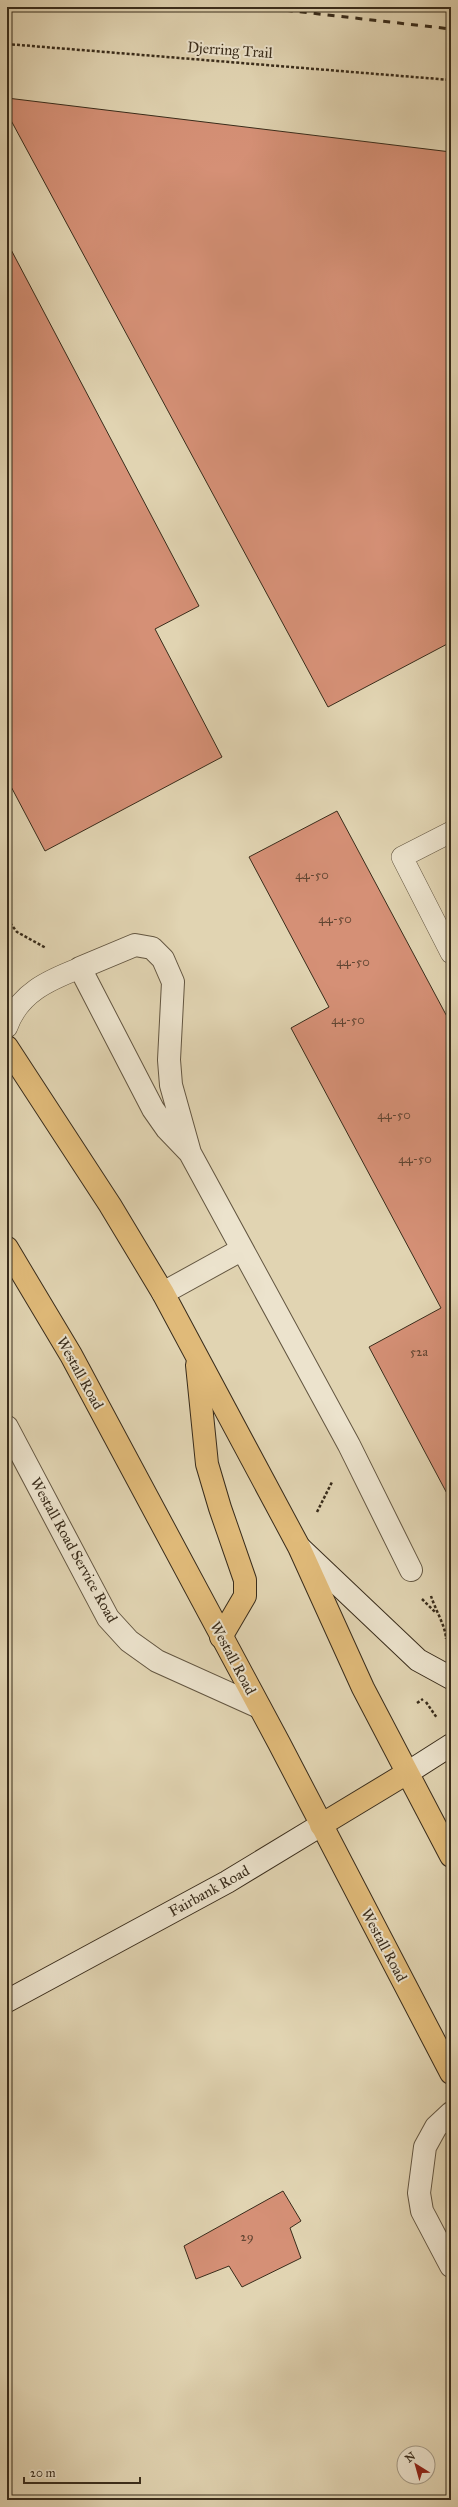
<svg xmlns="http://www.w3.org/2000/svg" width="458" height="2507" viewBox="0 0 458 2507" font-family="'IM FELL Great Primer',serif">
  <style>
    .building { fill: #d59076; stroke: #392c1b }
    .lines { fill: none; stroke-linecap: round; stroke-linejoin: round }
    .lane-casing { stroke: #635641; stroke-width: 22 }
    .street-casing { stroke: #635641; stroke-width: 24 }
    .secondary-casing { stroke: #392c1b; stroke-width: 24 }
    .primary-casing { stroke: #392c1b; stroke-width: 24 }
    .path { stroke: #392c1b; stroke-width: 2.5; stroke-dasharray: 3 2; stroke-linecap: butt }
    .lane { stroke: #ece3cd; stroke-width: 21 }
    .street { stroke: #ece3cd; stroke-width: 22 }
    .secondary { stroke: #ece3cd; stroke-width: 22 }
    .primary { stroke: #e0ba79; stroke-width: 22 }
    .rail { stroke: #392c1b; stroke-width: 3; stroke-dasharray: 7 7; stroke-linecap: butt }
    .labels { text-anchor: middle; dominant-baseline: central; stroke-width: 4; stroke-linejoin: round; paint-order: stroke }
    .number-label { font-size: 13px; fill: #604532 }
    .street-label { font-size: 15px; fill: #392c1b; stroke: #ece3cd }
  </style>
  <rect width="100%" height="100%" fill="#e1d4b2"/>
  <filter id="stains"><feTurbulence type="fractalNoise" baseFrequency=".005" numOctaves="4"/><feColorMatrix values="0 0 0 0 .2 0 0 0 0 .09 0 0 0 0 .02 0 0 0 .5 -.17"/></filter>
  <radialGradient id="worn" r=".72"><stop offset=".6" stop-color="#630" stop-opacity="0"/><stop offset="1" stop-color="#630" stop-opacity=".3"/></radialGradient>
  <g class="building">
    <path d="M 7,98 L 451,152 L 451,642 L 328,707 L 7,113 Z"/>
    <path d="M 7,242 L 199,606 L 155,629 L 222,757 L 45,851 L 7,779 Z"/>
    <path d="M 337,811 L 451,1024 L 451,1501 L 369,1347 L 441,1308 L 291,1028 L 329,1007 L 249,857 Z"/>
    <path d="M 283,2191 L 301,2221 L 290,2228 L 301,2258 L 242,2287 L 229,2266 L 196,2279 L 184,2246 Z"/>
  </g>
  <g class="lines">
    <defs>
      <g id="lane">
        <path d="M 451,832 L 402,857 L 451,953"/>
        <path d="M 7,1027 C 19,993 49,980 80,968"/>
      </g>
      <g id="street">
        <path d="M 190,1153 L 167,1129 L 153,1109 L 80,968 L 135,945 L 152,948 L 163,959 L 173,982 L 169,1060 L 171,1085 L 190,1153 L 349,1445 L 411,1570"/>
        <path d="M 163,1293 L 241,1250"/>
        <path d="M 7,1427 L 108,1618 L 129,1641 L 157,1661 L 259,1707"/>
        <path d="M 451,2113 L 436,2127 L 425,2147 L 419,2193 L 422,2211 L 451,2266"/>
      </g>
      <g id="secondary">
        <path d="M 300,1548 L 418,1660 L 451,1678"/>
        <path d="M 407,1773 L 451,1745"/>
        <path d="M 7,2001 L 227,1882 L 321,1825"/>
      </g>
      <g id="primary">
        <path d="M 7,1047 L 110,1205 L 163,1293 L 299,1547 L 363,1688 L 451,1856"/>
        <path d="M 7,1248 L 71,1355 L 279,1743 L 451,2073"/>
        <path d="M 197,1365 L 207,1464 L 220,1508 L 245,1580 L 245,1596 L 221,1637"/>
        <path d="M 321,1825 L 407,1773"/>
      </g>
    </defs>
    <use href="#lane" class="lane-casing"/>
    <use href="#street" class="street-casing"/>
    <use href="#secondary" class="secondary-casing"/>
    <use href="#primary" class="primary-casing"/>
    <g class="path">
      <path d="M 7,44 L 451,80"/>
      <path d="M 7,919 L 17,932 L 46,948"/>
      <path d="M 317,1512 L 332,1482"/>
      <path d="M 431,1596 C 435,1609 446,1627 446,1639"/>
      <path d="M 422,1599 L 436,1613"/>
      <path d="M 426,1702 L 437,1718"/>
      <path d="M 417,1703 L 423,1699"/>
    </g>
    <use href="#lane" class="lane"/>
    <use href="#street" class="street"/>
    <use href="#secondary" class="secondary"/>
    <use href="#primary" class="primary"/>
    <path class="rail" d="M 258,7 L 451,29"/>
  </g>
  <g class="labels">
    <g class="number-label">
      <text x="312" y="875">44-50</text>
      <text x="335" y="919">44-50</text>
      <text x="353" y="962">44-50</text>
      <text x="348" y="1020">44-50</text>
      <text x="394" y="1115">44-50</text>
      <text x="415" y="1159">44-50</text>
      <text x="419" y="1352">52a</text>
      <text x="247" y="2237">29</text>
    </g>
    <g class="street-label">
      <text transform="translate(230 50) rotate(4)">Djerring Trail</text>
      <text transform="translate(80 1373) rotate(61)">Westall Road</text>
      <text transform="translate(74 1550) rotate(61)">Westall Road Service Road</text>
      <text transform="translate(233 1658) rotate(62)">Westall Road</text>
      <text transform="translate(209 1891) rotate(-29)">Fairbank Road</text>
      <text transform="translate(384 1945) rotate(62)">Westall Road</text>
    </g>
  </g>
  <rect width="458" height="2507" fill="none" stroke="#e1d4b2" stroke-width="24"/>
  <rect x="8" y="8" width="442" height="2491" fill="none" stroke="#392c1b" stroke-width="2"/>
  <rect x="12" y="12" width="434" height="2483" fill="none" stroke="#392c1b"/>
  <g transform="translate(416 2465) rotate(323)"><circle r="19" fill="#ece3cd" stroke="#a49a86"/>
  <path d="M0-3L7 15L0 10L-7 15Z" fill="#8f2418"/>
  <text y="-6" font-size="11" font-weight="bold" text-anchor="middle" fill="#392c1b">N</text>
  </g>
  <path d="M24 2477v6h116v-6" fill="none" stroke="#392c1b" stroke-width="2"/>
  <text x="30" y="2477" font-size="12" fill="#392c1b" stroke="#ece3cd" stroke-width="3" paint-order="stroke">20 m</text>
  <rect width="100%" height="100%" filter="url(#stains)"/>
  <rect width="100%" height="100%" fill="url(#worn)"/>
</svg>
